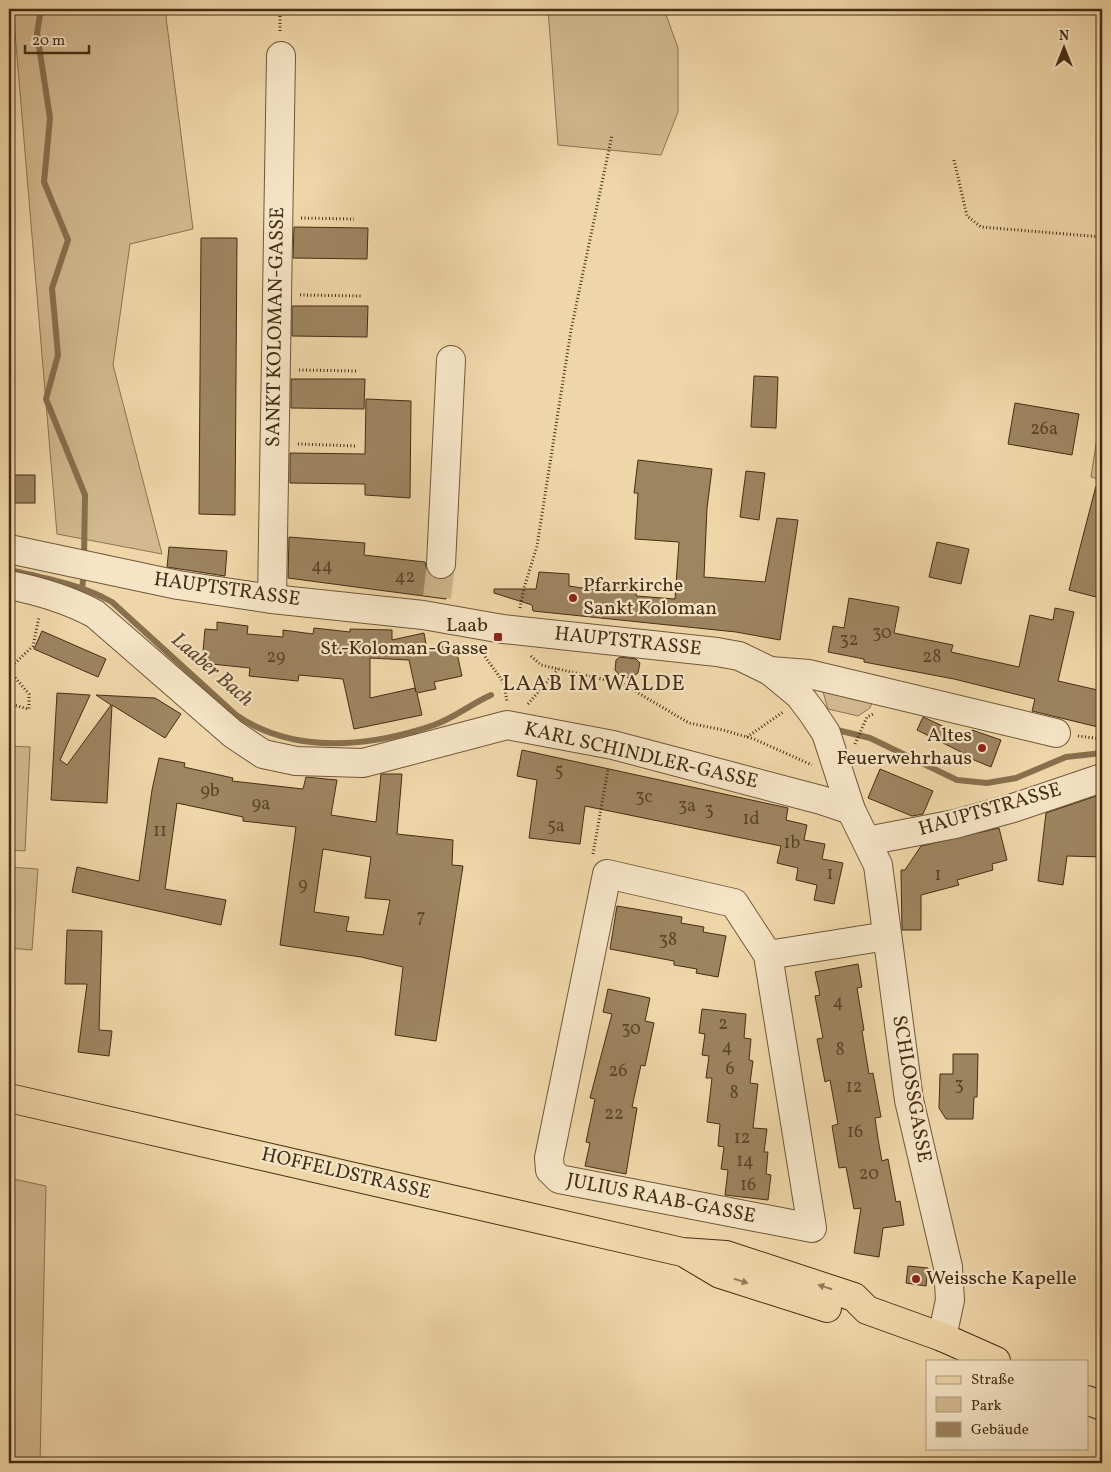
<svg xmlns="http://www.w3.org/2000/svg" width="1111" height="1472" viewBox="0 0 1111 1472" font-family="Vollkorn,serif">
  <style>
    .green { fill: #d2b98f; stroke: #8c7351 }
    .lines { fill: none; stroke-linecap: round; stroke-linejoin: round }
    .stream { stroke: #88704e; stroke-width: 6 }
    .building { fill: #9d8560; stroke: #452d13; fill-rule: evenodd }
    .minor-tunnel { stroke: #cdb48a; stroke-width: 28; stroke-dasharray: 28 14; stroke-linecap: butt }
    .minor-casing { stroke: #705738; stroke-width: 30 }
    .major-casing { stroke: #452d13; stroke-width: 30 }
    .path { stroke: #452d13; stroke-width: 3; stroke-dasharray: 1 2.5; stroke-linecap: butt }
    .minor { stroke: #f5e4c6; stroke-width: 28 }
    .major { stroke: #efd6a8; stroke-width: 28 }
    .oneway { fill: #927956 }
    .poi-dot { fill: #8f2418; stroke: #f5e4c6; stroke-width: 2 }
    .labels { text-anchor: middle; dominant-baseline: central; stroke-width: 4.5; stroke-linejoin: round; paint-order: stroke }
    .number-label { font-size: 18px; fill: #5b4326 }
    .street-label { font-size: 20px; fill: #452d13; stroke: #f5e4c6 }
    .poi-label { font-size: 20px; fill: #452d13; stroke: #f5e4c6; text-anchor: start }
    .water-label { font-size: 21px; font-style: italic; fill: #61492c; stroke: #f5e4c6 }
    .quarter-label { font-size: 22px; letter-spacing: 1px; fill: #452d13; stroke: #f5e4c6 }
  </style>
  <rect width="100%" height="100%" fill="#efd6a8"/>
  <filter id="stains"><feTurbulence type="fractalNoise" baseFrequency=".004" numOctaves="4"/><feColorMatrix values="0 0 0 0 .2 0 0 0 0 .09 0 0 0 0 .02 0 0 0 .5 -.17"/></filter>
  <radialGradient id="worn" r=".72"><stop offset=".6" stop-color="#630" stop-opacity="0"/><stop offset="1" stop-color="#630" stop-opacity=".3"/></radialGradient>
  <g class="green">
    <path d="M 13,9 L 165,9 L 193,229 L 130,244 L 113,365 L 162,554 L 57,534 Z"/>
    <path d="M 548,9 L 664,9 L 678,48 L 678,112 L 661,155 L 558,145 Z"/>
    <path d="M 1100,419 L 1102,419 L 1102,480 L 1091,477 Z"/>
    <path d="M 821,685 L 873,700 L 870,708 L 858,716 L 828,709 Z"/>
    <path d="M 9,746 L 30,747 L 25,851 L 9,850 Z"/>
    <path d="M 9,867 L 38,869 L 32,950 L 9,948 Z"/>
    <path d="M 9,1178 L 46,1186 L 40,1463 L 9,1463 Z"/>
  </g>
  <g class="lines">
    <g class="stream">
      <path d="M 41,9 L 37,33 L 50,118 L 44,182 L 68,240 L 52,288 L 58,355 L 46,399 L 85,495 L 84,559"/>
      <path d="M 9,570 C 44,578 80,584 112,602 L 236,715 C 294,755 370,747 434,725 C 454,718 471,704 491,695"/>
      <path d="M 82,589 L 84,572"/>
      <path d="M 837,730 L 870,738 L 957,780 L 987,783 L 1016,778 L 1066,757 L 1102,753"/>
    </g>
  </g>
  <g class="building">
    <path d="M 294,227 L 368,228 L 367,259 L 293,258 Z"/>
    <path d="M 201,238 L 237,238 L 235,515 L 199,514 Z"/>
    <path d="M 292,306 L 368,306 L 367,337 L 292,336 Z"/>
    <path d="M 754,376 L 778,377 L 776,428 L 751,427 Z"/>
    <path d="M 291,379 L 365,379 L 364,409 L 291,408 Z"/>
    <path d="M 366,399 L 411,401 L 410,498 L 365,495 L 365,484 L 290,483 L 290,453 L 365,454 Z"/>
    <path d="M 1015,403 L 1079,414 L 1072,455 L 1008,444 Z"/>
    <path d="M 638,460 L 712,469 L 707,508 L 704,577 L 765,582 L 777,518 L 798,520 L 780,640 L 736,632 L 533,611 L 532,605 L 494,593 L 494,589 L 536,589 L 539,572 L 569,574 L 569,586 L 602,591 L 605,581 L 623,583 L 637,585 L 636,596 L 675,599 L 679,542 L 635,539 L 638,493 L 634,493 Z"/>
    <path d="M 746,471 L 765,473 L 759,520 L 740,517 Z"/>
    <rect x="9" y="475" width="26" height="28"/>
    <path d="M 1096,486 L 1102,486 L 1102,589 L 1100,598 L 1069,590 Z"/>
    <path d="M 289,537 L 365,543 L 364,555 L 425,562 L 427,571 L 432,577 L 441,580 L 449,578 L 446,599 L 288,578 Z"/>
    <path d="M 937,542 L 969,549 L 961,584 L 929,577 Z"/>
    <path d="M 169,547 L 227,551 L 225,576 L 167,567 Z"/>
    <path d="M 849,598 L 899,607 L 894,633 L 953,645 L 951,652 L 1019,667 L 1030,615 L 1053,620 L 1055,608 L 1074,612 L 1058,681 L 1102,691 L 1102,707 L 1098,727 L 1032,711 L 1035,699 L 954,679 L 864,662 L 864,659 L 828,652 L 833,626 L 844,628 Z"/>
    <path d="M 217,622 L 248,626 L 247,634 L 283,637 L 283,630 L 313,634 L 314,628 L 350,632 L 350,629 L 392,630 L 392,640 L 424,633 L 427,650 L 455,644 L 462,676 L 434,682 L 436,689 L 417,693 L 422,715 L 354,729 L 343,679 L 299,675 L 298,681 L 249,676 L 250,668 L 202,663 L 205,629 L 217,630 ZM 370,658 L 409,660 L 416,692 L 415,688 L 370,698 Z"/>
    <path d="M 42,631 L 106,659 L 98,677 L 34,649 Z"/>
    <path d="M 620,657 L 636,659 L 640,663 L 638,673 L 630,678 L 621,677 L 615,670 L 616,660 Z"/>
    <path d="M 57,693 L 90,695 L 60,760 L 67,765 L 111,705 L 96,695 L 155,698 L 181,714 L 165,738 L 112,705 L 107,803 L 51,800 Z"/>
    <path d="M 923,717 L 969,738 L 972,730 L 1001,740 L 991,767 L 962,755 L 963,753 L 917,730 Z"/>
    <path d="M 522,750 L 788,808 L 786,820 L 807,825 L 804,840 L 825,844 L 822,859 L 843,863 L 834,904 L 814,900 L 817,885 L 796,880 L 798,868 L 777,863 L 781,846 L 585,806 L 580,844 L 529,838 L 537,780 L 517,776 Z"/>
    <path d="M 159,758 L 185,763 L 184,767 L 233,778 L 232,781 L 303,789 L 306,777 L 337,780 L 331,815 L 376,822 L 381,774 L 402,774 L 397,834 L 453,840 L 452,865 L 463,866 L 436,1041 L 395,1035 L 403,967 L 361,957 L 280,945 L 296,827 L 243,821 L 243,817 L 177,803 L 165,889 L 226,900 L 221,925 L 72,892 L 77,867 L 139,881 L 152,790 ZM 323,849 L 371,857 L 365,898 L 390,900 L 383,935 L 346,931 L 349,917 L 314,912 Z"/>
    <path d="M 880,769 L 933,791 L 923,814 L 912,816 L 868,798 Z"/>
    <path d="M 1102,794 L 1102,857 L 1067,856 L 1063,885 L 1038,881 L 1046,813 Z"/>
    <path d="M 999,828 L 1007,860 L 992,864 L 993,870 L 957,880 L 959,885 L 921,895 L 921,930 L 902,930 L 901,870 L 905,870 L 921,846 Z"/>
    <path d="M 617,906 L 682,917 L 681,923 L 704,927 L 703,932 L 726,936 L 718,977 L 696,973 L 697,969 L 674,965 L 674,961 L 610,949 Z"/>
    <path d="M 67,930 L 102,931 L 99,1030 L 112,1031 L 109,1056 L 78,1052 L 87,984 L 65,984 Z"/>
    <path d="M 858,964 L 862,987 L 857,988 L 864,1030 L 862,1031 L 869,1074 L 873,1073 L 881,1117 L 875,1118 L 878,1139 L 882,1161 L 888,1159 L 896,1202 L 900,1201 L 904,1225 L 883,1228 L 879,1257 L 854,1253 L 861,1208 L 854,1209 L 846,1167 L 839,1168 L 832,1126 L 838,1124 L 830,1080 L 825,1082 L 817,1039 L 823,1038 L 815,996 L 820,995 L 815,972 Z"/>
    <path d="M 608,989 L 650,998 L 645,1021 L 654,1023 L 645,1066 L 641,1065 L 632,1107 L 637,1108 L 626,1174 L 585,1166 L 590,1143 L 586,1142 L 595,1099 L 590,1098 L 612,1014 L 603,1012 Z"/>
    <path d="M 702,1009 L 746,1014 L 744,1038 L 751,1039 L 749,1060 L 753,1061 L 750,1083 L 758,1084 L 753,1128 L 767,1129 L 764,1152 L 768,1152 L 766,1174 L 771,1175 L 768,1200 L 725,1195 L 728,1170 L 721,1169 L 724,1147 L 718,1146 L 720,1124 L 707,1122 L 712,1078 L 706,1078 L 709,1056 L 702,1055 L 705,1034 L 699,1033 Z"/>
    <path d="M 953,1054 L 978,1054 L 977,1097 L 974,1097 L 973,1119 L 946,1119 L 939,1108 L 940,1074 L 953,1074 Z"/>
    <path d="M 908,1266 L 928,1268 L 926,1286 L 906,1283 Z"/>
  </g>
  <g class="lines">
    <path class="minor-tunnel" d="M 437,597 L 441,564"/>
    <defs>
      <g id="minor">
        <path d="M 9,549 L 178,585 L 272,599 L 423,615 L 503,629 L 717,652 L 739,656 L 770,671 L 799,695 L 812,712 L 826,733 L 851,810 L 878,865 L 909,1100 L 948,1267 L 950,1300 L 942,1337"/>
        <path d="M 441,564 L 451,360"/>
        <path d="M 9,585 C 40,591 67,599 95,614 L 233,734 L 263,754 L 296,761 L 363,763 L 507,725 L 613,745 L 821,800 L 851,810"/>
        <path d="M 272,599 L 281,56"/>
        <path d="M 770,671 L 809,674 L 1056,733"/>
        <path d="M 867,841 L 955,824 L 1013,808 L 1102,778"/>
        <path d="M 768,955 L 734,903 L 607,874 L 549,1158 L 550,1170 L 559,1179 L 812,1228 L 768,955 L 887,936"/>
      </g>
      <g id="major">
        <path d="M 9,1098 L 682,1252 L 726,1255 L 854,1297 L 867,1310 L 942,1337 L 996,1361"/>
        <path d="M 688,1255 L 720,1274 L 827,1308"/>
        <path d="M 1087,1400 L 1102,1406"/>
      </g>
    </defs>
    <use href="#minor" class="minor-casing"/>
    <use href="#major" class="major-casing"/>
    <g class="path">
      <path d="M 280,9 L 280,32"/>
      <path d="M 954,160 L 967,216 L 981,227 L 1102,237"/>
      <path d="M 301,218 L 354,219"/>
      <path d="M 300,295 L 362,296"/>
      <path d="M 299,370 L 358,371"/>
      <path d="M 298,444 L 356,446"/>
      <path d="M 520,608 L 524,588 L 537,546 L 571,330 L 612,135"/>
      <path d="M 481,651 L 504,683 L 507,702"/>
      <path d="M 531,656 L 541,665 L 623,684 L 689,723 L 723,730 L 754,739 L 812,765"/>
      <path d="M 9,704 L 29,709 L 29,694 L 12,674 L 12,666 L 33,646 L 39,617"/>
      <path d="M 528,704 L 558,669"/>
      <path d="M 1078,736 L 1102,739"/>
      <path d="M 747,737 L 783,712"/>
      <path d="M 855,744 L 867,717 L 873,714"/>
      <path d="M 593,854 L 608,769"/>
    </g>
    <use href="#minor" class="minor"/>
    <use href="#major" class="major"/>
  </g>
  <defs><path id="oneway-solid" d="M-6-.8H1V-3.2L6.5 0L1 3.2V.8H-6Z" transform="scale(1.25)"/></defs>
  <g class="oneway">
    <use href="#oneway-solid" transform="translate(741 1281) rotate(18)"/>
    <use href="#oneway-solid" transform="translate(825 1287) rotate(-162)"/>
  </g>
  <g class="poi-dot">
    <circle cx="573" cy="598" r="5"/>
    <rect x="493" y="632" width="10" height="10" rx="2.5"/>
    <circle cx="982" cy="748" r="5"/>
    <circle cx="916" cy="1279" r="5"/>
  </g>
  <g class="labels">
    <g class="number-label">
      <text x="1044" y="429">26a</text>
      <text x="322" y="566">44</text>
      <text x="405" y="577">42</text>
      <text x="882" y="633">30</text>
      <text x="849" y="640">32</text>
      <text x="276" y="657">29</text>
      <text x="932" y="657">28</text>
      <text x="559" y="771">5</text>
      <text x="210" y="791">9b</text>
      <text x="644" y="797">3c</text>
      <text x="261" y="804">9a</text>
      <text x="687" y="806">3a</text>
      <text x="709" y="810">3</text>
      <text x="751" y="819">1d</text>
      <text x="556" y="826">5a</text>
      <text x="160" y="831">11</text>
      <text x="792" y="843">1b</text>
      <text x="830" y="874">1</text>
      <text x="938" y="875">1</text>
      <text x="303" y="885">9</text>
      <text x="421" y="917">7</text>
      <text x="668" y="940">38</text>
      <text x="838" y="1002">4</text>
      <text x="723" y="1024">2</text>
      <text x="631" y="1029">30</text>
      <text x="727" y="1047">4</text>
      <text x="840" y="1050">8</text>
      <text x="730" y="1069">6</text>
      <text x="618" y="1071">26</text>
      <text x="959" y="1085">3</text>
      <text x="854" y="1087">12</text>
      <text x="734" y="1093">8</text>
      <text x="614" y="1114">22</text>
      <text x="855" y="1132">16</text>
      <text x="742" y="1138">12</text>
      <text x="745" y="1161">14</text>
      <text x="869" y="1174">20</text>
      <text x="748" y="1185">16</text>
    </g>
    <g class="street-label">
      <text transform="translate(276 327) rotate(-89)">SANKT KOLOMAN-GASSE</text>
      <text transform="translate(227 590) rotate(8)">HAUPTSTRASSE</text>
      <text transform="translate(628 642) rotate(6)">HAUPTSTRASSE</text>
      <text transform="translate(641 756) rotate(13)">KARL SCHINDLER-GASSE</text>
      <text transform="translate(990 810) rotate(-16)">HAUPTSTRASSE</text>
      <text transform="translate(911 1089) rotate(80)">SCHLOSSGASSE</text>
      <text transform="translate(346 1174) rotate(13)">HOFFELDSTRASSE</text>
      <text transform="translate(661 1199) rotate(11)">JULIUS RAAB-GASSE</text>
    </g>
    <g class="poi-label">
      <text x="583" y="586">Pfarrkirche<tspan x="583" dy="23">Sankt Koloman</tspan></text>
      <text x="488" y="626" text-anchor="end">Laab<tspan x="488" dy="23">St.-Koloman-Gasse</tspan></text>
      <text x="972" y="736" text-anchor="end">Altes<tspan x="972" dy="23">Feuerwehrhaus</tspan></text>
      <text x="926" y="1279">Weissche Kapelle</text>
    </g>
    <g class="water-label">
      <text transform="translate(212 670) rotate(41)">Laaber Bach</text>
    </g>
    <g class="quarter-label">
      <text x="594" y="684">LAAB IM WALDE</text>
    </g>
  </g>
  <rect width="1111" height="1472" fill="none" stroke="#efd6a8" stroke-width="30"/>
  <rect x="10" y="10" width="1091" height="1452" fill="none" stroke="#452d13" stroke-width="2.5"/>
  <rect x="15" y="15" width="1081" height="1442" fill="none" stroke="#452d13"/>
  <rect x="926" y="1360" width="162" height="90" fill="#f5e4c6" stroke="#af9b7e"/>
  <rect x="936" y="1376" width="25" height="8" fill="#efd6a8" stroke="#af9b7e"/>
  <text x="971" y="1384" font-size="15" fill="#452d13">Straße</text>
  <rect x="936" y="1397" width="25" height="15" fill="#d2b98f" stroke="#af9b7e"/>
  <text x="971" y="1410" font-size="15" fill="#452d13">Park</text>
  <rect x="936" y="1422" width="25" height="15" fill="#9d8560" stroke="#af9b7e"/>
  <text x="971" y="1434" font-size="15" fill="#452d13">Gebäude</text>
  <g transform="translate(1064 48)" stroke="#f5e4c6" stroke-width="4" paint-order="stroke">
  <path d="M0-4L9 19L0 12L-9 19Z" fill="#452d13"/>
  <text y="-8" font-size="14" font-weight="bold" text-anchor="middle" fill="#452d13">N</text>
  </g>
  <path d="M25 45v8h64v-8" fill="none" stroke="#452d13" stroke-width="2.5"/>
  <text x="32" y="45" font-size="15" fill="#452d13" stroke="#f5e4c6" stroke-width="4" paint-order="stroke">20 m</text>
  <rect width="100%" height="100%" filter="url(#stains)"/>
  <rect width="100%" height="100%" fill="url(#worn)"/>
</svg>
